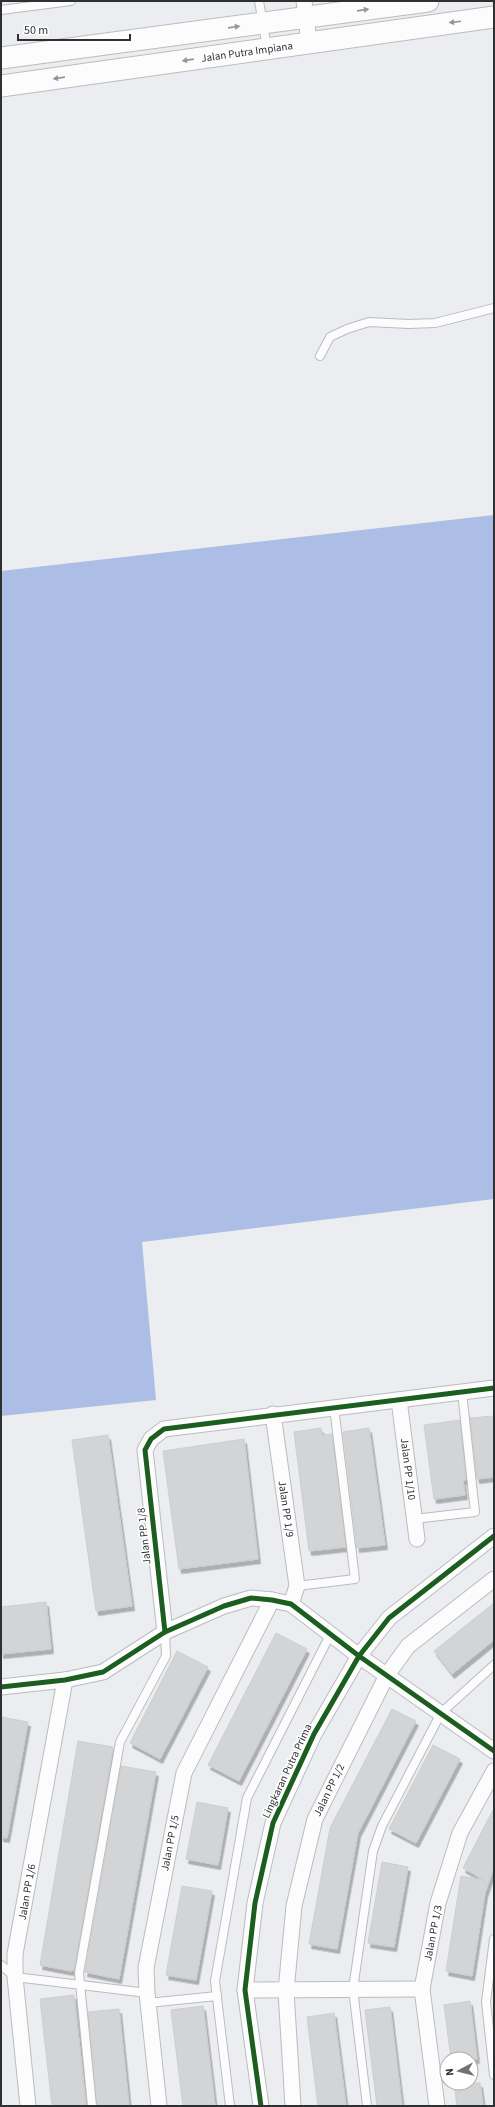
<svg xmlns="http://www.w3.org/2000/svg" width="495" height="2107" viewBox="0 0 495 2107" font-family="'Source Sans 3',sans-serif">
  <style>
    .water { fill: #acbee6 }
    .building { fill: #d2d4d6; stroke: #cdced0; filter: url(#shadow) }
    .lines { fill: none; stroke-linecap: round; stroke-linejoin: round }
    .lane-casing { stroke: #bbbcbe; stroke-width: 10 }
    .street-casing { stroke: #bbbcbe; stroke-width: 17 }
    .secondary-casing { stroke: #bbbcbe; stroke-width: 23 }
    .lane { stroke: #fcfcfd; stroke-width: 8 }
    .street { stroke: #fcfcfd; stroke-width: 15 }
    .secondary { stroke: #fcfcfd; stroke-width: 21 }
    .cycleway-casing { stroke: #fff; stroke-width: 8 }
    .cycleway { stroke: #1b5e20; stroke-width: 5 }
    .oneway { fill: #959698 }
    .labels { text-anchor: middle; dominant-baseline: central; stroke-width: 3; stroke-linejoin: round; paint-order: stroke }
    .street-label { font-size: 11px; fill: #2e3032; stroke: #fff }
  </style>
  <defs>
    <filter id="shadow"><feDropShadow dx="2.5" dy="4.5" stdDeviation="0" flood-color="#0004"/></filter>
  </defs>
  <rect width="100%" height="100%" fill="#ebedf0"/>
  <path class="water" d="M 494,515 L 494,1199 L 142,1242 L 156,1400 L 1,1416 L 1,571 Z"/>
  <g class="building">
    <path d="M 494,1416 L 494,1477 L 477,1479 L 470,1418 Z"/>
    <path d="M 460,1420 L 466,1480 L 463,1480 L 465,1495 L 434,1499 L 424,1425 Z"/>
    <path d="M 321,1428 L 322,1435 L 332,1434 L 346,1547 L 309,1551 L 294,1432 Z"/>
    <path d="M 369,1428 L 385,1545 L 357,1548 L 343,1432 Z"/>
    <path d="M 108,1435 L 132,1606 L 96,1611 L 72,1440 Z"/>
    <path d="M 244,1439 L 258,1559 L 179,1569 L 163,1451 Z"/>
    <path d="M 46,1602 L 51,1649 L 1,1654 L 1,1607 Z"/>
    <path d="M 494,1603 L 494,1640 L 452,1674 L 434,1651 Z"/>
    <path d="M 276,1633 L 307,1649 L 239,1781 L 208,1765 Z"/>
    <path d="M 177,1651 L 208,1667 L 160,1759 L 130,1743 Z"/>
    <path d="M 392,1709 L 416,1721 L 358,1833 L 337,1949 L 309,1944 L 330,1828 Z"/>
    <path d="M 1,1717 L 28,1722 L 7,1838 L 1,1837 Z"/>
    <path d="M 78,1741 L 113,1747 L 74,1970 L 71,1971 L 40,1965 Z"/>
    <path d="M 433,1745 L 460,1759 L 416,1843 L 389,1829 Z"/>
    <path d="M 121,1766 L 156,1772 L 119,1979 L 85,1972 Z"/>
    <path d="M 197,1802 L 228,1808 L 218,1865 L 186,1859 Z"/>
    <path d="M 494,1808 L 494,1867 L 485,1893 L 472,1976 L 446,1971 L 461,1876 L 484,1880 L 463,1868 Z"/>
    <path d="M 382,1862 L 408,1867 L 394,1947 L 368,1943 Z"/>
    <path d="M 182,1886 L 212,1891 L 196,1980 L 166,1975 Z"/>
    <path d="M 74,1995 L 86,2106 L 52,2106 L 40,1999 Z"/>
    <path d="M 470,2001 L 477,2059 L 451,2059 L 444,2005 Z"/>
    <path d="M 203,2006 L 215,2106 L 183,2106 L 171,2010 Z"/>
    <path d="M 390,2007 L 402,2106 L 377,2106 L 365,2010 Z"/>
    <path d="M 119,2009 L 129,2106 L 97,2106 L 88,2012 Z"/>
    <path d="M 334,2013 L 346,2106 L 318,2106 L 307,2017 Z"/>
    <path d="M 454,2083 L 480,2083 L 483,2106 L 457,2106 Z"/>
  </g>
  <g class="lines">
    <defs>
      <g id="lane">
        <path d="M 259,1 L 267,48"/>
        <path d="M 1,10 L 71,1"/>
        <path d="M 320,356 L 330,337 L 347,329 L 369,322 L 409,324 L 435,323 L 494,308"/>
        <path d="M 414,1519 L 475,1512 L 462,1392"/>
        <path d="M 297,1586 L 355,1579 L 334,1407"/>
        <path d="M 494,1939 L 486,2002 L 494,2075"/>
        <path d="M 1,1965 L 15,1977 L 147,1993"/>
        <path d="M 148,2003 L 217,1996"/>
        <path d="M 92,2106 L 79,1973 L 120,1742 L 166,1656 L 165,1632"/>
        <path d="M 230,2106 L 215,1981 L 247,1798 L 331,1633"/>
        <path d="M 367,2106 L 353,1989 L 373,1851 L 382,1826 L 441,1713 L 494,1665"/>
      </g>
      <g id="street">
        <path d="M 304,1 L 309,42"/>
        <path d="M 399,1400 L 417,1539"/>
        <path d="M 273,1414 L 297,1586 L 291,1604"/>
        <path d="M 165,1632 L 145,1450 L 151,1439 L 164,1429 L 494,1388"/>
        <path d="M 1,1687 L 65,1680 L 103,1672 L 165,1632 L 224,1606 L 251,1598 L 272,1600 L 291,1604 L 359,1656 L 494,1751"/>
        <path d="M 245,1990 L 422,1989"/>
        <path d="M 28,2106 L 15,1977 L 15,1954 L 65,1680"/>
        <path d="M 159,2106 L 147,1993 L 146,1968 L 184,1773 L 272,1600"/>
        <path d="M 261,2106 L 245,1990 L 255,1903 L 273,1823 L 314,1734 L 359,1656 L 389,1618 L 494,1536"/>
        <path d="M 293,2106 L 286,1991 L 294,1906 L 315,1819 L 387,1675 L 408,1646 L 494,1579"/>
        <path d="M 437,2106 L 422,1989 L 438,1903 L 460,1833 L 494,1771"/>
      </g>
      <g id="secondary">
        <path d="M 1,58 L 428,1"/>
        <path d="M 1,86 L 494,17"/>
      </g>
    </defs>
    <use href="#lane" class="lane-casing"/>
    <use href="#street" class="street-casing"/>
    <use href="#secondary" class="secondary-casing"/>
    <use href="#lane" class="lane"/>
    <use href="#street" class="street"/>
    <use href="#secondary" class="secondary"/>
    <defs>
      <g id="cycleway">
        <path d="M 165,1632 L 145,1450 L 151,1439 L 164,1429 L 494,1388"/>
        <path d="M 1,1687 L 65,1680 L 103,1672 L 165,1632 L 224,1606 L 251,1598 L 272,1600 L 291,1604 L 359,1656 L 494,1751"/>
        <path d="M 261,2106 L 245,1990 L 255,1903 L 273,1823 L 314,1734 L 359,1656 L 389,1618 L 494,1536"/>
      </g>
    </defs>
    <use href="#cycleway" class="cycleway-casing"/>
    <use href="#cycleway" class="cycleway"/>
  </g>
  <defs><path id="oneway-solid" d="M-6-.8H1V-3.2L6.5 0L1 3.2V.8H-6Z"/></defs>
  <g class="oneway">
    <use href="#oneway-solid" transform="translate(363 10) rotate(-8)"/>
    <use href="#oneway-solid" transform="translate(455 22) rotate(173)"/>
    <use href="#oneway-solid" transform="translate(234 27) rotate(-8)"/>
    <use href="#oneway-solid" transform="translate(188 60) rotate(172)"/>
    <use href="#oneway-solid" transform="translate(59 78) rotate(172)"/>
  </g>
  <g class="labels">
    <g class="street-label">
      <text transform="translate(247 52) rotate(-8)">Jalan Putra Impiana</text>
      <text transform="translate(408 1469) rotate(83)">Jalan PP 1/10</text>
      <text transform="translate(286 1509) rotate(82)">Jalan PP 1/9</text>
      <text transform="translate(144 1536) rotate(-96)">Jalan PP 1/8</text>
      <text transform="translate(287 1771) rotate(-65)">Lingkaran Putra Prima</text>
      <text transform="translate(329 1790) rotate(-64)">Jalan PP 1/2</text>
      <text transform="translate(170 1843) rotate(-79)">Jalan PP 1/5</text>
      <text transform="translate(27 1892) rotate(-80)">Jalan PP 1/6</text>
      <text transform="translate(433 1933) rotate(-79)">Jalan PP 1/3</text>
    </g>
  </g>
  <rect width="495" height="2107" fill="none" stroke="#2e3032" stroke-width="4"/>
  <g transform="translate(459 2071) rotate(263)"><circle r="19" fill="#ffffff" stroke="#abacad"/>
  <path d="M0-3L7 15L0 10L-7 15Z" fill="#707274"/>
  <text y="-6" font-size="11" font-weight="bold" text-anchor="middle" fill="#2e3032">N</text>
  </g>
  <path d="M18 34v6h112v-6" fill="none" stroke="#2e3032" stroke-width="2"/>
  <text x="24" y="34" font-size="12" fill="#2e3032" stroke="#ffffff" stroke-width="3" paint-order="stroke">50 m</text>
</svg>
